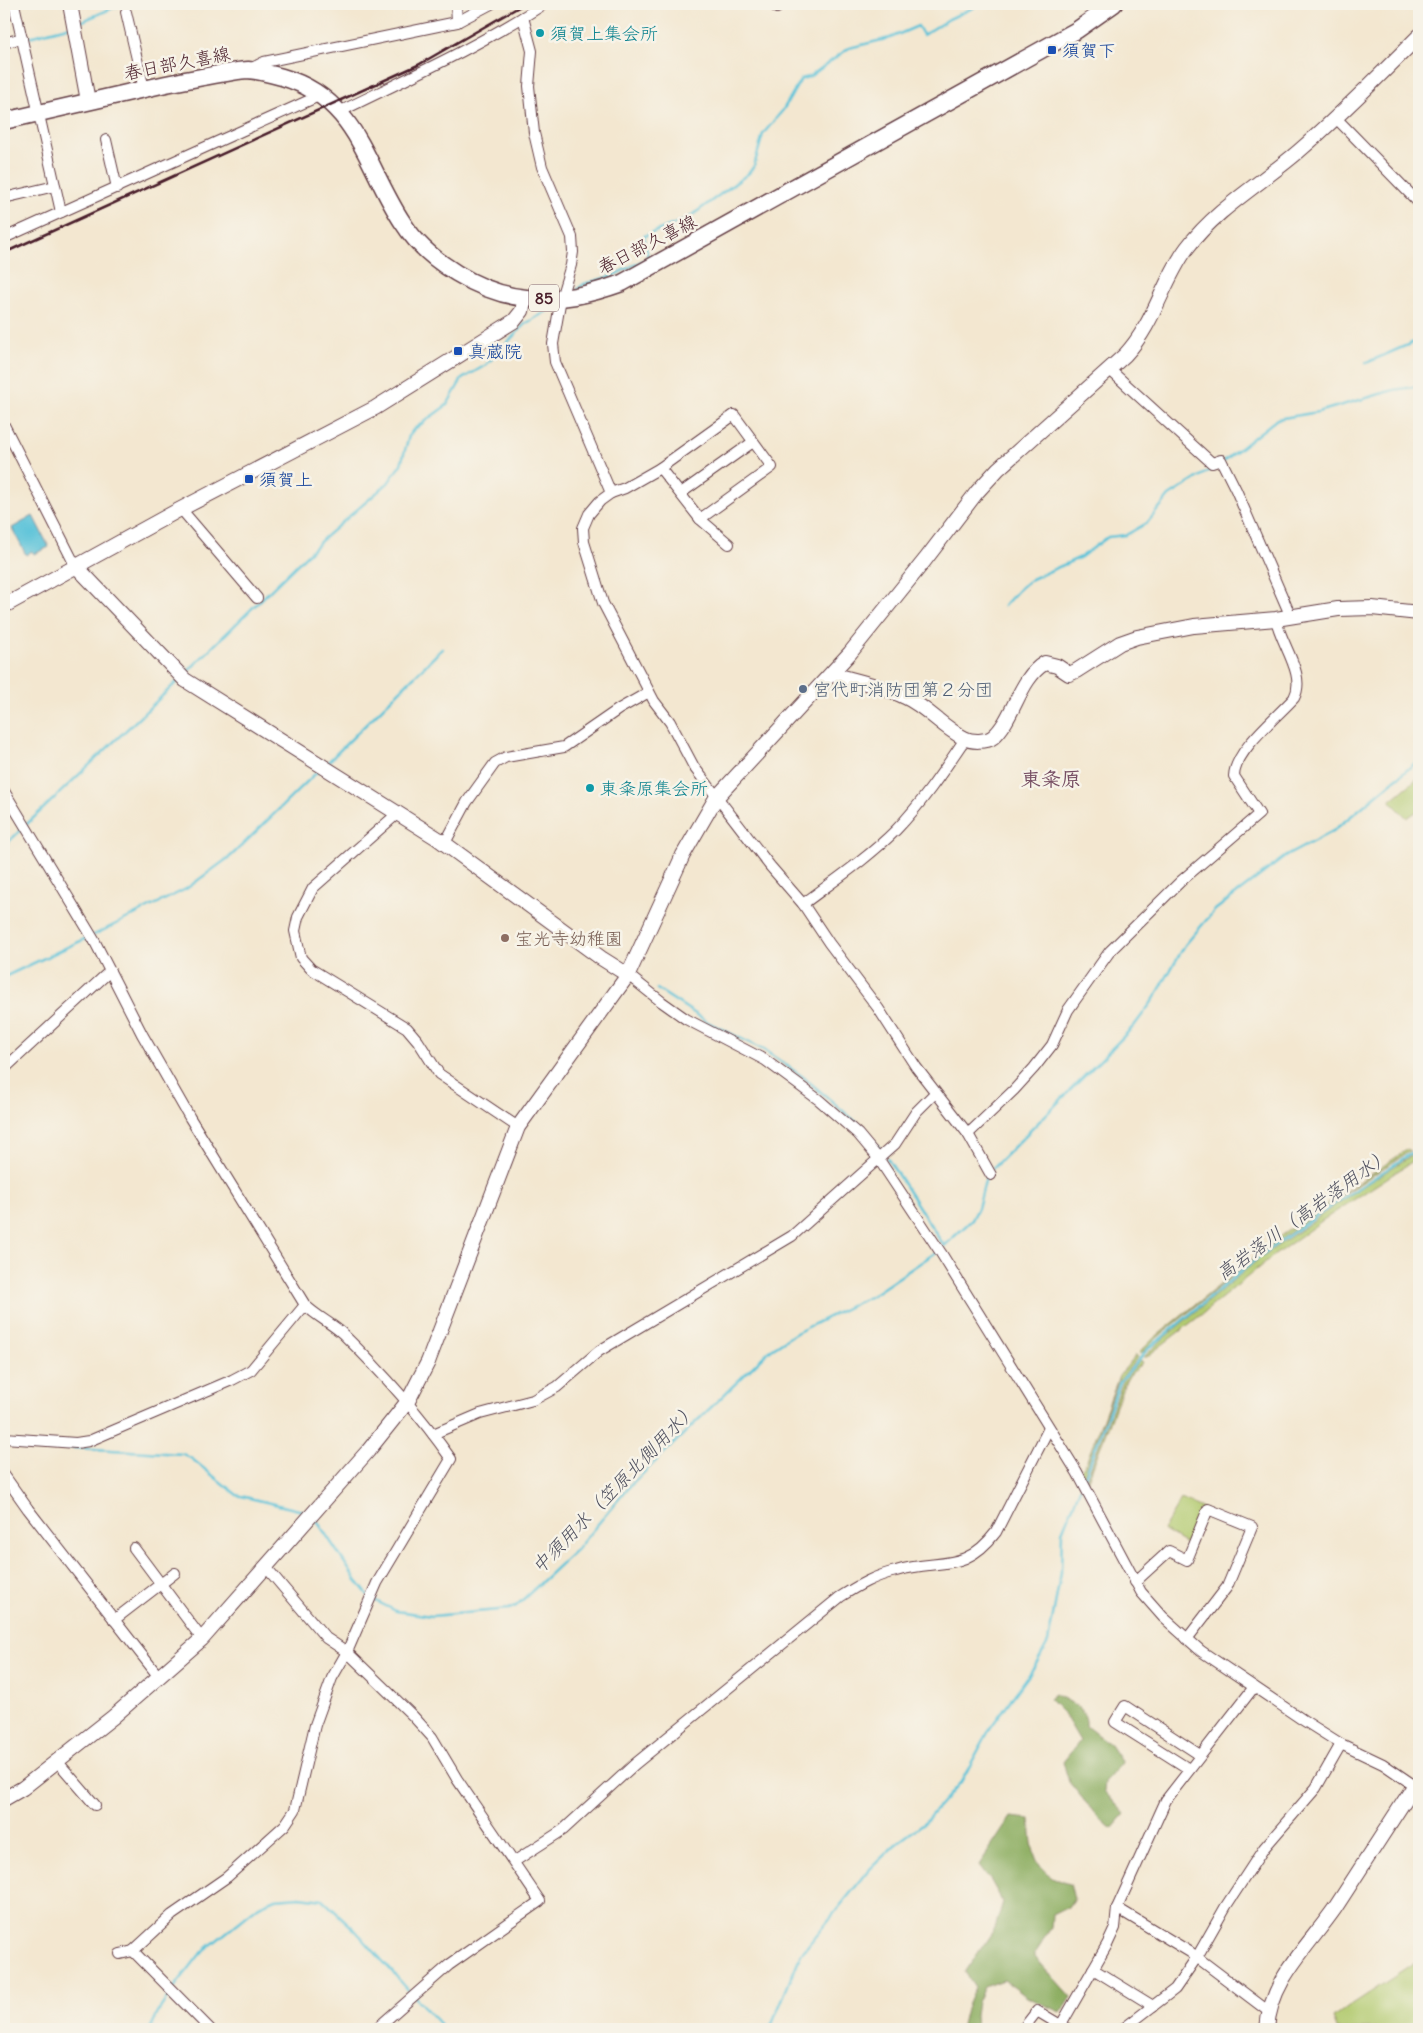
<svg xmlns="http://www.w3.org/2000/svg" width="1423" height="2033" viewBox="0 0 1423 2033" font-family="Delius,'Klee One',sans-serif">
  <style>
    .green { fill: #b2ca6f; stroke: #7e744d }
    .forest { fill: #8dae62; stroke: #6c6646 }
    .water { fill: #5cc3d9; stroke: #537182 }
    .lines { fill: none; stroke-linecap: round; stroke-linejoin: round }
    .stream { stroke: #5cc3d9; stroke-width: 2.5 }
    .street-casing { stroke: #633d44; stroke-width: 12 }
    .secondary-casing { stroke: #633d44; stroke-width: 16 }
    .primary-casing { stroke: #633d44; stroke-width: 19 }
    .street { stroke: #fff; stroke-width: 10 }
    .secondary { stroke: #fff; stroke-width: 14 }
    .primary { stroke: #fff; stroke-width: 16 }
    .rail { stroke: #4a1f2b; stroke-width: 2.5 }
    .culture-dot { fill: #0f9aa8; stroke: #f7f3e8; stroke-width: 2 }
    .transit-dot { fill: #1a4fb4; stroke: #f7f3e8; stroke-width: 2 }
    .service-dot { fill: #5c6f8a; stroke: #f7f3e8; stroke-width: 2 }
    .education-dot { fill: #8d6e63; stroke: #f7f3e8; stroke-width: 2 }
    .labels { text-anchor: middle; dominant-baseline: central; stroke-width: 5; stroke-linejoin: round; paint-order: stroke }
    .shield { fill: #f7f3e8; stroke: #7e5f64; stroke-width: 1 }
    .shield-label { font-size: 16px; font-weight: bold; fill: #4a1f2b }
    .culture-label { font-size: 18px; fill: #0d838f; stroke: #f7f3e8; text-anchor: start }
    .transit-label { font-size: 18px; fill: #164399; stroke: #f7f3e8; text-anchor: start }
    .street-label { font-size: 18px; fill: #4a1f2b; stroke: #f7f3e8 }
    .service-label { font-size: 18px; fill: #4e5e75; stroke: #f7f3e8; text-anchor: start }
    .education-label { font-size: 18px; fill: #785e54; stroke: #f7f3e8; text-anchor: start }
    .water-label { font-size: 19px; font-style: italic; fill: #4f505f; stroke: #f7f3e8 }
    .quarter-label { font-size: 20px; font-weight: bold; fill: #774f64; stroke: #f7f3e8 }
  </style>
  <rect width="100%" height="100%" fill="#f7f3e8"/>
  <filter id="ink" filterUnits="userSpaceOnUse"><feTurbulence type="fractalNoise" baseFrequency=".02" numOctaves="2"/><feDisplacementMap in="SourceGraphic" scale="10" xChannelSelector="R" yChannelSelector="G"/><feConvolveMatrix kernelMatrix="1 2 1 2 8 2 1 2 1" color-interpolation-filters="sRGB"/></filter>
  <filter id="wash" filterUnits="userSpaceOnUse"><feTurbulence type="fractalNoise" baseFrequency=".0096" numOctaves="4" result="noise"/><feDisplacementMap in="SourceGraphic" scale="20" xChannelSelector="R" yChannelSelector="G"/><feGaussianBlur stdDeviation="1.12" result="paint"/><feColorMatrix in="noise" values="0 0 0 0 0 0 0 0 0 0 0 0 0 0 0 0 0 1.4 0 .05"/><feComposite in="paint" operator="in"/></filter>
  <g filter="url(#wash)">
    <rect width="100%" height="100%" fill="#f3e7d0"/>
    <g class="green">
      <path d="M 1419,777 L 1419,810 L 1407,818 L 1390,801 Z"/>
      <path d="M 1408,1149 L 1410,1151 L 1347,1192 L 1260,1254 L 1158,1337 L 1141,1354 L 1139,1353 L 1153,1339 L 1283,1234 Z"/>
      <path d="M 1412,1155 L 1415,1158 L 1413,1161 L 1323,1220 L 1268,1260 L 1201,1315 L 1145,1358 L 1144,1357 L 1165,1337 L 1260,1258 L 1360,1188 Z"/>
      <path d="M 1136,1355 L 1138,1357 L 1117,1384 L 1083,1477 L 1080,1471 L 1086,1463 L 1119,1376 Z"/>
      <path d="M 1140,1360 L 1142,1363 L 1129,1376 L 1124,1385 L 1087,1482 L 1086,1480 L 1123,1381 Z"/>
      <path d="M 1181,1499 L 1206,1510 L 1191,1547 L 1163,1530 Z"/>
      <path d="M 1415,1963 L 1419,1974 L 1419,2029 L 1337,2029 L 1333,2019 L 1351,2005 Z"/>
    </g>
    <g class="forest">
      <path d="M 1055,1694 C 1069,1702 1088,1708 1086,1726 L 1110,1745 L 1122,1763 L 1105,1782 L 1104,1791 L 1125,1814 L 1112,1829 L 1096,1815 L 1069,1782 L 1063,1762 L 1080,1741 L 1064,1714 L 1049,1699 Z"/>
      <path d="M 1011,1817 L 1030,1819 C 1032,1852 1033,1874 1070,1884 L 1074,1898 L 1068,1907 L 1052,1915 L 1051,1928 L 1035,1952 L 1035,1957 L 1071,1997 L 1061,2012 L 1027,1997 L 1004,1980 L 984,1987 L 977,2002 L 975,2016 L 976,2029 L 961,2029 L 966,2008 L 975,1987 L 965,1972 L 995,1928 L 1003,1902 L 991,1881 L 979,1865 Z"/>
    </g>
    <path class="water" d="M 33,516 L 49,547 L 34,554 L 32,551 L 26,555 L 12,528 Z"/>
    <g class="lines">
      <g class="stream">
        <path d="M 1012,4 L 1036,4"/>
        <path d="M 1208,4 L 1209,4"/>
        <path d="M 78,23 L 122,4"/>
        <path d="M 29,37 L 71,26"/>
        <path d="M 578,289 L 584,284 L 612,276 L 648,258 L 644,236 L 687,219 L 749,173 L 754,166 L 763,134 L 783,110 L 801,79 L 809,77 L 849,48 L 890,38 L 918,26 L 923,35 L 949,19 L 981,4"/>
        <path d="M 1366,363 L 1419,340"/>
        <path d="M 1224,461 L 1277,419 L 1318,412 L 1394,390 L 1419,386"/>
        <path d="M 1004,606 L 1021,587 L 1032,579 L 1081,557 L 1108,537 L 1126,535 L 1147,523 L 1169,496 L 1215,467"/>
        <path d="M 186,673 L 324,538 L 388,483 L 401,464 L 409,436 L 413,430 L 447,405 L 462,379 L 486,365 L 525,324 L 556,306"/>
        <path d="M 327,763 L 442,649"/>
        <path d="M 27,824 L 179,680"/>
        <path d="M 4,846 L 23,828"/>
        <path d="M 94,935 L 186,889 L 231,856 L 319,770"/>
        <path d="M 4,977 L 89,937"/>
        <path d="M 657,989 L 708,1022 L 764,1050 L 802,1076 L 862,1127 L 880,1149"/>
        <path d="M 887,1158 L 944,1246 L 972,1220 L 978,1208 L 986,1177"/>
        <path d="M 993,1168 L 1134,1026 L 1154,999 L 1185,945 L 1215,910 L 1286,856 L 1333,831 L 1419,760"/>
        <path d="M 4,1444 L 183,1454 L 192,1459 L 237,1495 L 307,1512"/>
        <path d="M 1084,1479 L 1120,1382 L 1147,1350 L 1260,1256 L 1312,1219 L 1419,1148"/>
        <path d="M 315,1518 L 356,1580 L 368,1595"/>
        <path d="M 374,1600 L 396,1611 L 432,1616 L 509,1609 L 516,1606 L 577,1549 L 628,1488 L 770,1350 L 796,1333 L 871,1296 L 935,1253"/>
        <path d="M 173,1989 L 201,1953 L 259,1906 L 275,1899 L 300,1897 L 323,1900 L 355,1930 L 411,1993"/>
        <path d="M 415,1997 L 444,2029"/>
        <path d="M 150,2029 L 161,2007 L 170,1994"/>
        <path d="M 770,2029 L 801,1954 L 870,1869 L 897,1843 L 924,1823 L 961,1782 L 991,1727 L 1034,1668 L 1048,1642 L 1061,1573 L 1062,1532 L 1081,1486"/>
      </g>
    </g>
  </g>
  <g filter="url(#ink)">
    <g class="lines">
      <defs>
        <g id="street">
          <path d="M 14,4 L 61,212"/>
          <path d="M 776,4 L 777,8"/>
          <path d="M 126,12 L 144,89"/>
          <path d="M 523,17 L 532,51 L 529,86 L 534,133 L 542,167 L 572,237 L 573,252 L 571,265 L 561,298 L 553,344 L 555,362 L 611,493 L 600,501 L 589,514 L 583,528 L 584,542 L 603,603 L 654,701 L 670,722 L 694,767 L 770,866 L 803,904 L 829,943 L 878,1008 L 916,1067 L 968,1134 L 991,1175"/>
          <path d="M 457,22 L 491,4"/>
          <path d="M 4,43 L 22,38"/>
          <path d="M 250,69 L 264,62 L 457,22 L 456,4"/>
          <path d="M 339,112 C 408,78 479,46 544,4"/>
          <path d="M 1336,118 L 1419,203"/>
          <path d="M 106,140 L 117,188"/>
          <path d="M 4,198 L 55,186"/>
          <path d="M 4,238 L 321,95"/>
          <path d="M 1109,369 L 1212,463 L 1221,460 L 1236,490 L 1291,617"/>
          <path d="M 4,425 L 75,565"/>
          <path d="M 660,468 L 734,415 L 772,467 L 700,519"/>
          <path d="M 611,493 L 625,488 L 660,468 L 700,519 L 729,544"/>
          <path d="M 681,493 L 753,442"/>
          <path d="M 181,509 L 257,598"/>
          <path d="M 4,791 L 94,940 L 142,1034 L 190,1118 L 305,1305 C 316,1316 331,1323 342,1333 C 382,1372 419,1413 451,1459 L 377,1583 L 347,1652 L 332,1678 L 315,1725 L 295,1810 L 285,1825 L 227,1877 L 172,1915 L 133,1951 L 210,2029"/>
          <path d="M 398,813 L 313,888 L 298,917 L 295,931 L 301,958 L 311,969 L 407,1028 L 418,1041 L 439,1074 L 518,1127"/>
          <path d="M 445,843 L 467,802 L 495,763 L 506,757 L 564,747 L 619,709 L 649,692"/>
          <path d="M 803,904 C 835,880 868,858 896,830 C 922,803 944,770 965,739"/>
          <path d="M 628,975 L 662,1002 L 686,1019 L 765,1060 L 819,1100 L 858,1134 L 878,1158 L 941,1253 L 1077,1472 L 1141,1592 L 1163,1617 L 1201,1651 L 1303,1720 L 1341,1744 L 1383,1764 L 1418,1788"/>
          <path d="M 4,1069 L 110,971"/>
          <path d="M 968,1134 L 1014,1090 L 1034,1068 L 1052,1045 L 1068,1010 L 1110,951 L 1181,881 L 1259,814 L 1234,776 C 1235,750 1277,717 1294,698 C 1307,675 1280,643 1276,619"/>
          <path d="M 433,1434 L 480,1414 L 533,1400 L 557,1387 L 599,1351 L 792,1236 L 895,1144 L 916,1112 L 935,1093"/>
          <path d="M 4,1438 L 76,1443 L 89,1441 L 232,1380 L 251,1370 L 305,1305"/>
          <path d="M 4,1475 L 28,1509 L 159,1677"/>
          <path d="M 134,1548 L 202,1639"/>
          <path d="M 266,1567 L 326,1638 L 347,1652 L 413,1716 L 432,1737 L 457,1779 L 540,1901 L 449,1965 L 376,2029"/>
          <path d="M 1135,1582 L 1169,1551 L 1187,1560 L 1208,1509 L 1252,1527 L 1227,1587 L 1187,1639"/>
          <path d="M 114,1620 L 175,1573"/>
          <path d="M 1254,1687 L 1166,1800 L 1117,1908 L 1190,1952 L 1268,2011"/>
          <path d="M 57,1761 L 95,1805"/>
          <path d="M 1189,1769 L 1115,1722 L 1125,1706 L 1200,1755"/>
          <path d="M 515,1861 L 563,1830 L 635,1764 L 840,1597 C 859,1585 874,1576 896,1571 C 940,1558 964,1574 996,1532 L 1049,1428"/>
          <path d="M 120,1954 L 133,1951"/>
          <path d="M 1093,1969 L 1153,2006"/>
          <path d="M 1061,2025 L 1108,1943 L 1115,1928 L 1117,1908"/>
          <path d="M 1023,2029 L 1037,2011 L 1067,2029"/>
          <path d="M 1123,2029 L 1175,1989 L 1197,1957 L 1226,1906 L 1264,1848 L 1316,1788 L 1341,1744"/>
        </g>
        <g id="secondary">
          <path d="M 70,4 L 88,101"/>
          <path d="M 75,565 L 185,680 L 437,838 L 601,958 L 628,975"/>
          <path d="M 4,606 L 175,512 L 375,408 L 514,321 L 522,311 L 525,298"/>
          <path d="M 832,674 C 856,681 883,686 905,697 C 927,707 943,728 964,738 C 971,742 987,742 993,737 C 1014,719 1019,678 1045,663 L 1057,666 L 1069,674 L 1076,671 L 1120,643 L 1137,637 L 1194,626 L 1276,619 L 1338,609 L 1372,608 L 1419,613"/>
          <path d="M 4,1799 L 23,1788 L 113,1717 L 202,1639 L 368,1451 L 408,1401 L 428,1362 L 518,1127 L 628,975 L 683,855 L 716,798 L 850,653 L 925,560 L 977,492 L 998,469 L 1125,355 C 1155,323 1162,282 1187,248 C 1217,208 1262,183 1299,151 C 1341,115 1380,75 1419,36"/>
          <path d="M 1267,2029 C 1270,1980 1308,1947 1335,1908 C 1362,1867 1388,1826 1414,1786"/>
        </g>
        <path id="primary" d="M 4,121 C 58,109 112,96 166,84 C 186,80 206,76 226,73 C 233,72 241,70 248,70 C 259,71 271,74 282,77 C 358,99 365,166 403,223 C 427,261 481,294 526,298 C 559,302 591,294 622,283 L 1077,30 L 1114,4"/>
      </defs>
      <use href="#street" class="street-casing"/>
      <use href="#secondary" class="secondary-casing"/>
      <use href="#primary" class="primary-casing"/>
      <use href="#street" class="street"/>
      <use href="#secondary" class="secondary"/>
      <use href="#primary" class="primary"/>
      <path class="rail" d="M 4,253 L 418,65 L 524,4"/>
    </g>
  </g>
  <g class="culture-dot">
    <circle cx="540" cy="33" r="5"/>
    <circle cx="590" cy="788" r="5"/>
  </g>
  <g class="transit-dot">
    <rect x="1047" y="45" width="10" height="10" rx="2.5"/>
    <rect x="453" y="346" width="10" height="10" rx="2.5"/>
    <rect x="244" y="474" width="10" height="10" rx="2.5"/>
  </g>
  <circle class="service-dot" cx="803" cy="689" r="5"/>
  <circle class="education-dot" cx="505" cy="938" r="5"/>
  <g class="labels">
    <rect class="shield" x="529" y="284.5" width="30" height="27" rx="4"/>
    <g class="shield-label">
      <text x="544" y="298">85</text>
    </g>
    <g class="culture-label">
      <text x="550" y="33">須賀上集会所</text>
      <text x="600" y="788">東粂原集会所</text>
    </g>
    <g class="transit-label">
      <text x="1062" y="50">須賀下</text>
      <text x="468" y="351">真蔵院</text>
      <text x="259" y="479">須賀上</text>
    </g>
    <g class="street-label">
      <text transform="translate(177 63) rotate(-11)">春日部久喜線</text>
      <text transform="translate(647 244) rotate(-27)">春日部久喜線</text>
    </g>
    <g class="service-label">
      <text x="813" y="689">宮代町消防団第２分団</text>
    </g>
    <g class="education-label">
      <text x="515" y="938">宝光寺幼稚園</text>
    </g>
    <g class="water-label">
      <text transform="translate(1303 1214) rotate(-36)">高岩落川（高岩落用水）</text>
      <text transform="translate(614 1488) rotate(-46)">中須用水（笠原北側用水）</text>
    </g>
    <g class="quarter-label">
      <text x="1051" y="778">東粂原</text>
    </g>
  </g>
  <rect width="1423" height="2033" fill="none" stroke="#f7f3e8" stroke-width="20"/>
</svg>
